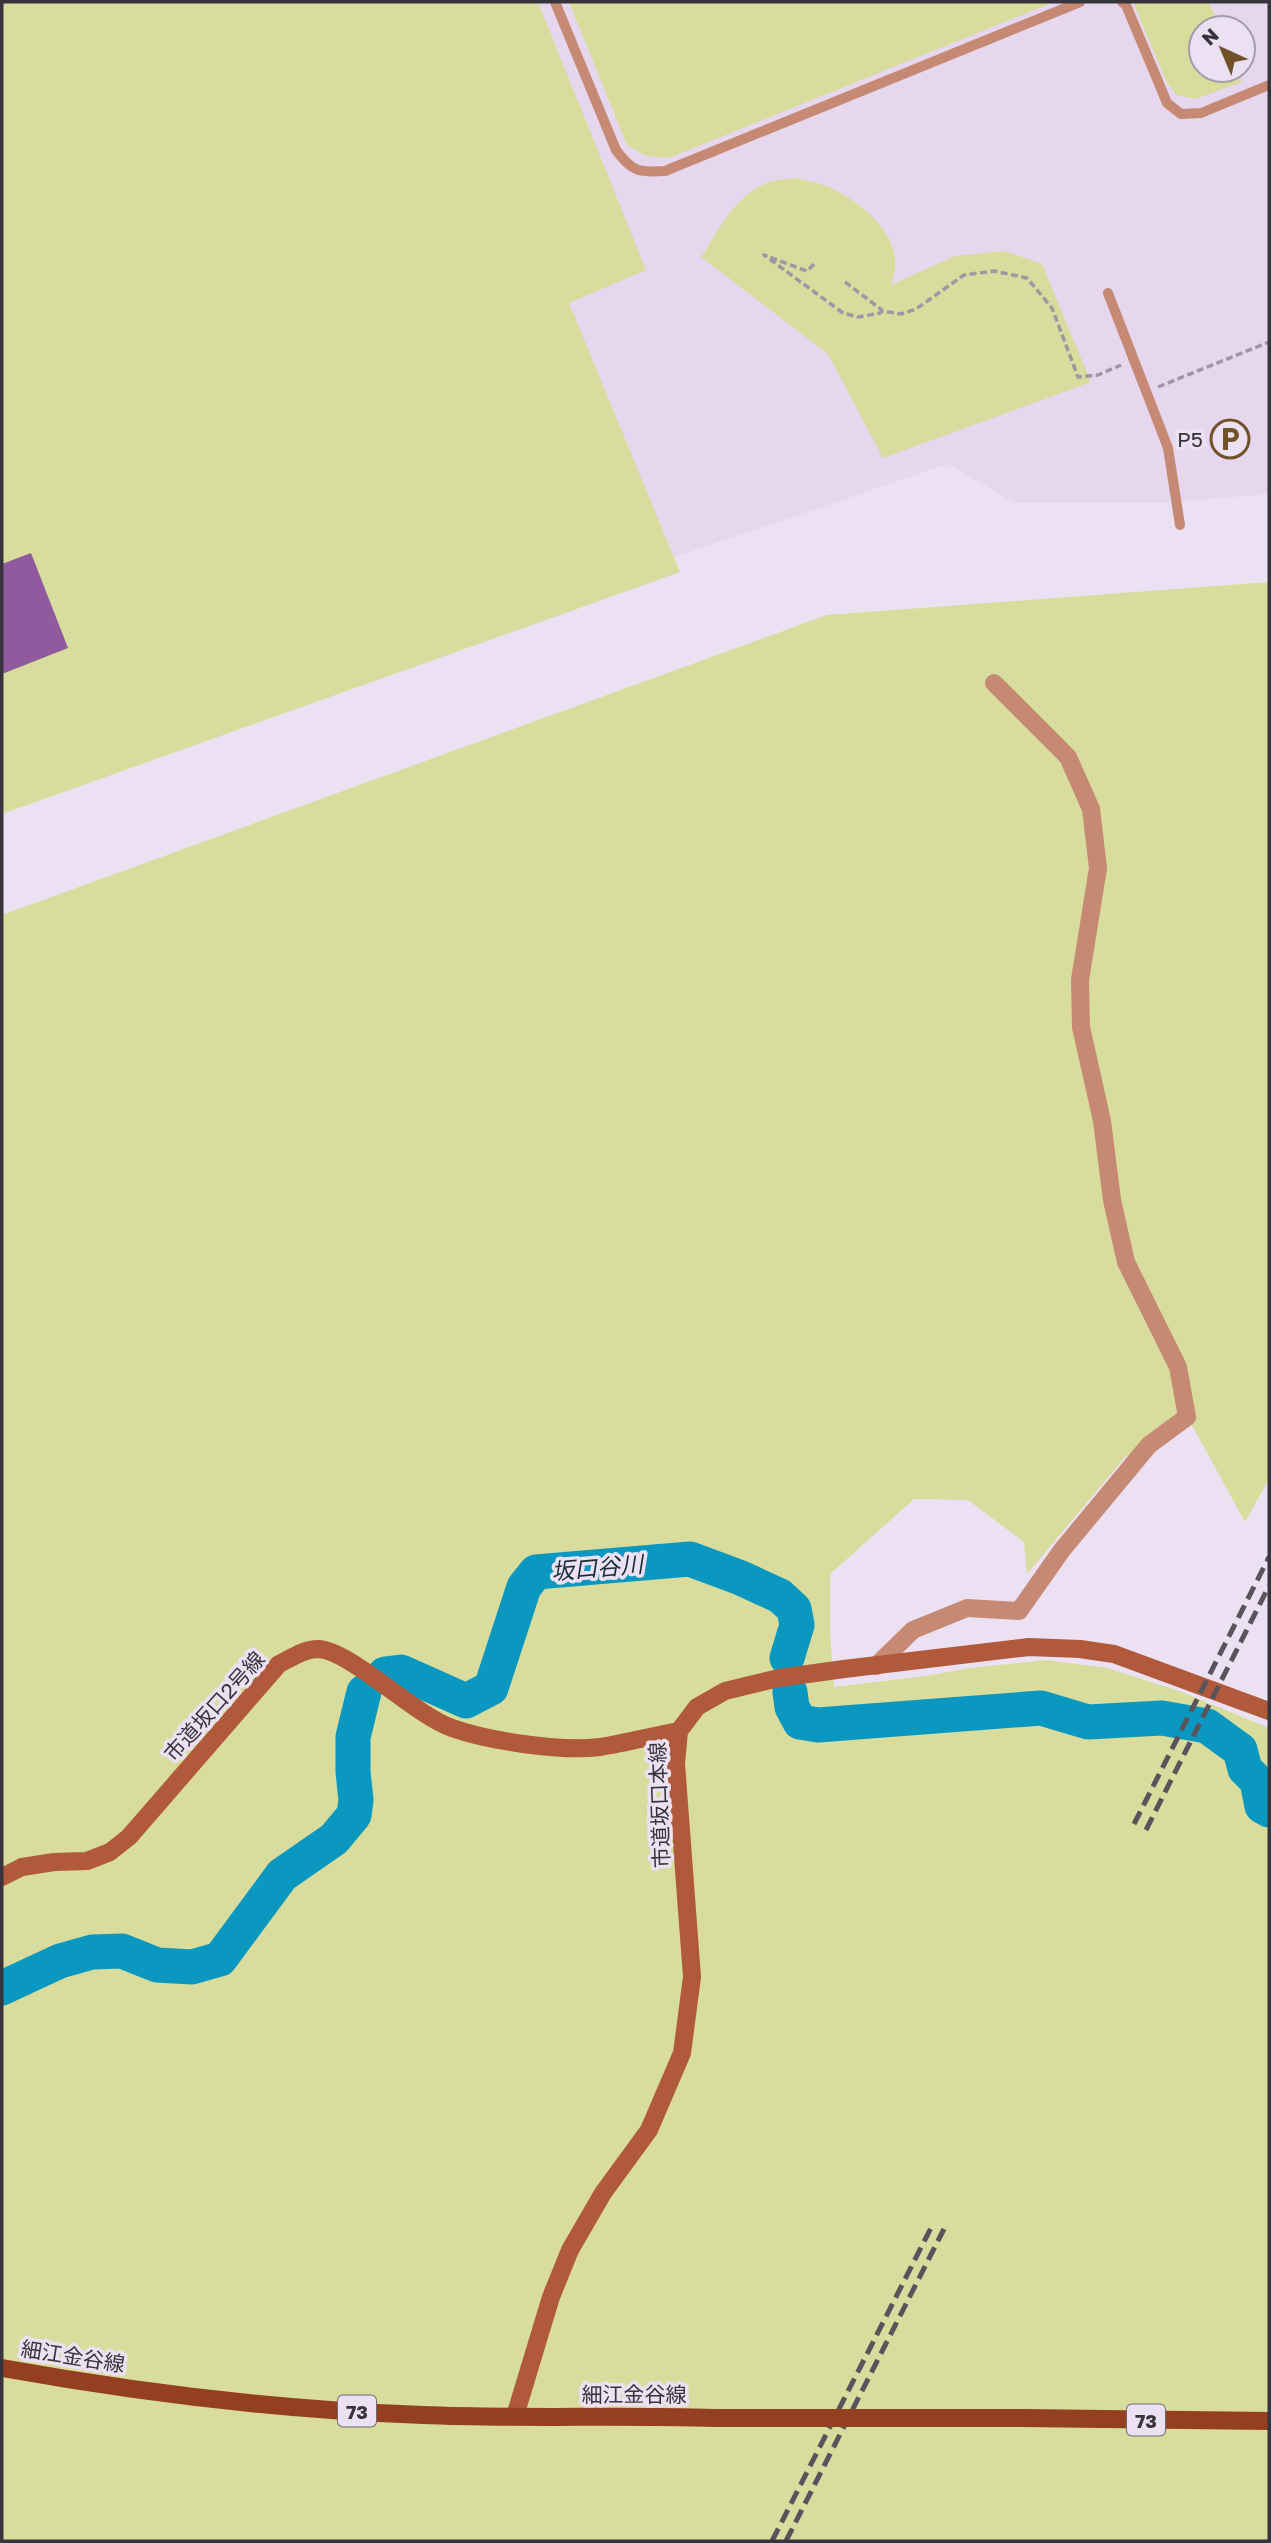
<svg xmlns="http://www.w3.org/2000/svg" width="1271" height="2543" viewBox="0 0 1271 2543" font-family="'Golos Text','Noto Sans JP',sans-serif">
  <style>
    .built { fill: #e6d7ef; fill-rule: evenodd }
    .green { fill: #d8dc9c }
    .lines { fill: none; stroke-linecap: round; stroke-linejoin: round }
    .river { stroke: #0a97c0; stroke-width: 35 }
    .building { fill: #905a9e }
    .path { stroke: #9f97a4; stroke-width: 3.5; stroke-dasharray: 7 3.5; stroke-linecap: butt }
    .lane { stroke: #c58974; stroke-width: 10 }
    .street { stroke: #c58974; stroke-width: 18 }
    .secondary { stroke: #b0593b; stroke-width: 18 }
    .primary { stroke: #933f20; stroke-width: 18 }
    .rail { stroke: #59545c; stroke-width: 5; stroke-dasharray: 14 7; stroke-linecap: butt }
    .primary-bridge { stroke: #933f20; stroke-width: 18 }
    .labels { text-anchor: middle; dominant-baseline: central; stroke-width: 7; stroke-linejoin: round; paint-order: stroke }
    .shield { fill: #ebe1f2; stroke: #6e6872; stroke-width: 2 }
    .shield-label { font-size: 19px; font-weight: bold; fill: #38343b }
    .poi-label { font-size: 21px; fill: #38343b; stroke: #ebe1f2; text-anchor: end }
    .street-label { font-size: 21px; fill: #38343b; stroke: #ebe1f2 }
    .water-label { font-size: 23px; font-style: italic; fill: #1a2e36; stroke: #ebe1f2 }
  </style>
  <rect width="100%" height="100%" fill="#ebe1f2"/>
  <path class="built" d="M 2,2 L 1269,2 L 1269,494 L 1162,503 L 1015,503 L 948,464 L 301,684 ZM 1201,28 L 1243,28 L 1243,70 L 1201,70 Z"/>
  <g class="green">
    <path d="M 2,2 L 538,2 L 646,270 L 569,303 L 680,572 L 2,814 Z"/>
    <path d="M 569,2 L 1054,2 L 669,158 L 646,156 L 627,145 Z"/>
    <path d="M 1133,2 L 1209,2 L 1220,28 L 1201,28 L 1201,70 L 1237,70 L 1242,82 L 1195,99 L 1176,95 L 1166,81 Z"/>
    <path d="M 797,178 C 807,181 819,183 829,187 C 859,201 899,231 895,269 C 894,274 892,280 891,285 L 955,256 L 1004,251 L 1042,264 L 1091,382 L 883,458 L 828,354 L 701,257 C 719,230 736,193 770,182 C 778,179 788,179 797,178 Z"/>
    <path d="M 1269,582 L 1269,1479 L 1245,1522 L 1188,1418 L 1149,1445 L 1125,1457 L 1027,1574 L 1024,1542 L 968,1500 L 914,1499 L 830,1574 L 830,1633 L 834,1687 L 926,1676 L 970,1668 L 1046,1660 L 1107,1668 L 1182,1692 L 1269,1728 L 1269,1774 L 1258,1773 L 1178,1718 L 1257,1785 L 1269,1785 L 1269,2541 L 2,2541 L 2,915 L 827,615 Z"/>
  </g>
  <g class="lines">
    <g class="river">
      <path d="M 385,1674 L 401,1672 L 466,1701 L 491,1688 L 524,1587 L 536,1572 L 690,1559 L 741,1578 L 780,1596 L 794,1609 L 797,1625 L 787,1658"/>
      <path d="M 790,1692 L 792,1707 L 800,1722 L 818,1725 L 1041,1708 L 1088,1722 L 1162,1718 L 1207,1726 L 1240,1750 L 1245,1769 L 1257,1781 L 1262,1806 L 1269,1810"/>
      <path d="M 2,1988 L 60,1961 L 92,1952 L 122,1951 L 157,1965 L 192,1967 L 220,1959 L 282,1875 L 334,1839 L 354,1815 L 356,1800 L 353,1772 L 353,1737 L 364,1692"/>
    </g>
  </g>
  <path class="building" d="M 31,553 L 68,648 L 2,674 L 2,564 Z"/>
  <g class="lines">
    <g class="path">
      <path d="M 814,264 L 807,271 L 764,255 L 843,313 L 858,317 L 880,313 L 882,311 L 901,314 L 916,309 L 964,275 L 994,271 L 1027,278 L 1052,308 L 1078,377 L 1098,375 L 1121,365"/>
      <path d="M 845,282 L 882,310"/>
      <path d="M 1158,387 L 1269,342"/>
    </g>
    <g class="lane">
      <path d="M 555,2 L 616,150 C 631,171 639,173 665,171 L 1080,2"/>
      <path d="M 1122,2 L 1126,5 L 1167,103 L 1181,114 L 1201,113 L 1269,85"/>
      <path d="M 1108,293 L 1168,448 L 1180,525"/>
    </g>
    <path class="street" d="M 876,1666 L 913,1630 L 967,1608 L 1019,1611 L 1062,1550 L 1149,1445 L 1187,1417 L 1178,1367 L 1126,1262 L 1112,1200 L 1102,1121 L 1081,1027 L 1080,980 L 1098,868 L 1091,809 L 1068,757 L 994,683"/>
    <g class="secondary">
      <path d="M 2,1877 L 22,1867 L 54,1862 L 87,1861 L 110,1852 L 129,1837 L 279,1664 C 291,1658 304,1649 318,1649 C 350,1650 413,1714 452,1728 C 489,1741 561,1752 600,1747 C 626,1743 652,1736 679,1731"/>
      <path d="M 515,2416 L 551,2297 L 570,2250 L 603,2193 L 649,2130 L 682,2053 L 692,1977 L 676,1764 L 679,1731 L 697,1707 L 725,1691 L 779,1678 L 844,1669 L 1029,1647 L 1080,1649 L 1114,1654 L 1269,1711"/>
    </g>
    <g class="primary">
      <path d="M 2,2368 C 141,2393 282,2410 423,2415 C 520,2419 618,2415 715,2418"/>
      <path d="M 1022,2418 L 1269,2421"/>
    </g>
    <g class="rail">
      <path d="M 1134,1824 L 1269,1557"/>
      <path d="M 1146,1830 L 1269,1586"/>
      <path d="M 772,2541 L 933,2224"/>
      <path d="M 786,2541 L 944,2229"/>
    </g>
    <path class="primary-bridge" d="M 715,2418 L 1022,2418"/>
  </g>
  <defs>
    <symbol id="parking-ring" viewBox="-11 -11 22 22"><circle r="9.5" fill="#ebe1f2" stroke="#715127" stroke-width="1.5"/><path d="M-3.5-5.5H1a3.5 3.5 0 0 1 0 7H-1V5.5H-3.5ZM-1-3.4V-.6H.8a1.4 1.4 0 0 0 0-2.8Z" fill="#715127"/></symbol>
  </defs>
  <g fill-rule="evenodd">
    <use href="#parking-ring" x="1208" y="417" width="44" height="44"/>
  </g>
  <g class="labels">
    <g class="shield">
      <rect x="338" y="2395.5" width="38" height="31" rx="5"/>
      <rect x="1127" y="2404.5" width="38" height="31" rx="5"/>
    </g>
    <g class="shield-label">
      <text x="357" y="2411">73</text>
      <text x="1146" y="2420">73</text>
    </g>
    <g class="poi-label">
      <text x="1203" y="439">P5</text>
    </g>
    <g class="street-label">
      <text transform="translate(214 1706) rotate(-48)">市道坂口2号線</text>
      <text transform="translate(659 1805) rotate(-92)">市道坂口本線</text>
      <text transform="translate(73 2356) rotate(9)">細江金谷線</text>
      <text x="634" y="2394">細江金谷線</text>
    </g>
    <g class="water-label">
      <text transform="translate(597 1567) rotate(-5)">坂口谷川</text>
    </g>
  </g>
  <rect width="1271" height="2543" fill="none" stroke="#38343b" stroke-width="7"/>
  <g transform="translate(1222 49) rotate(316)"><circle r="33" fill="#ebe1f2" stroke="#a39ca9" stroke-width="2"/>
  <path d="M0-5L12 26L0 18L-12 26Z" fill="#715127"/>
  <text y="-10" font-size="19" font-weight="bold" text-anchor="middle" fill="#38343b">N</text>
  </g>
</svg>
